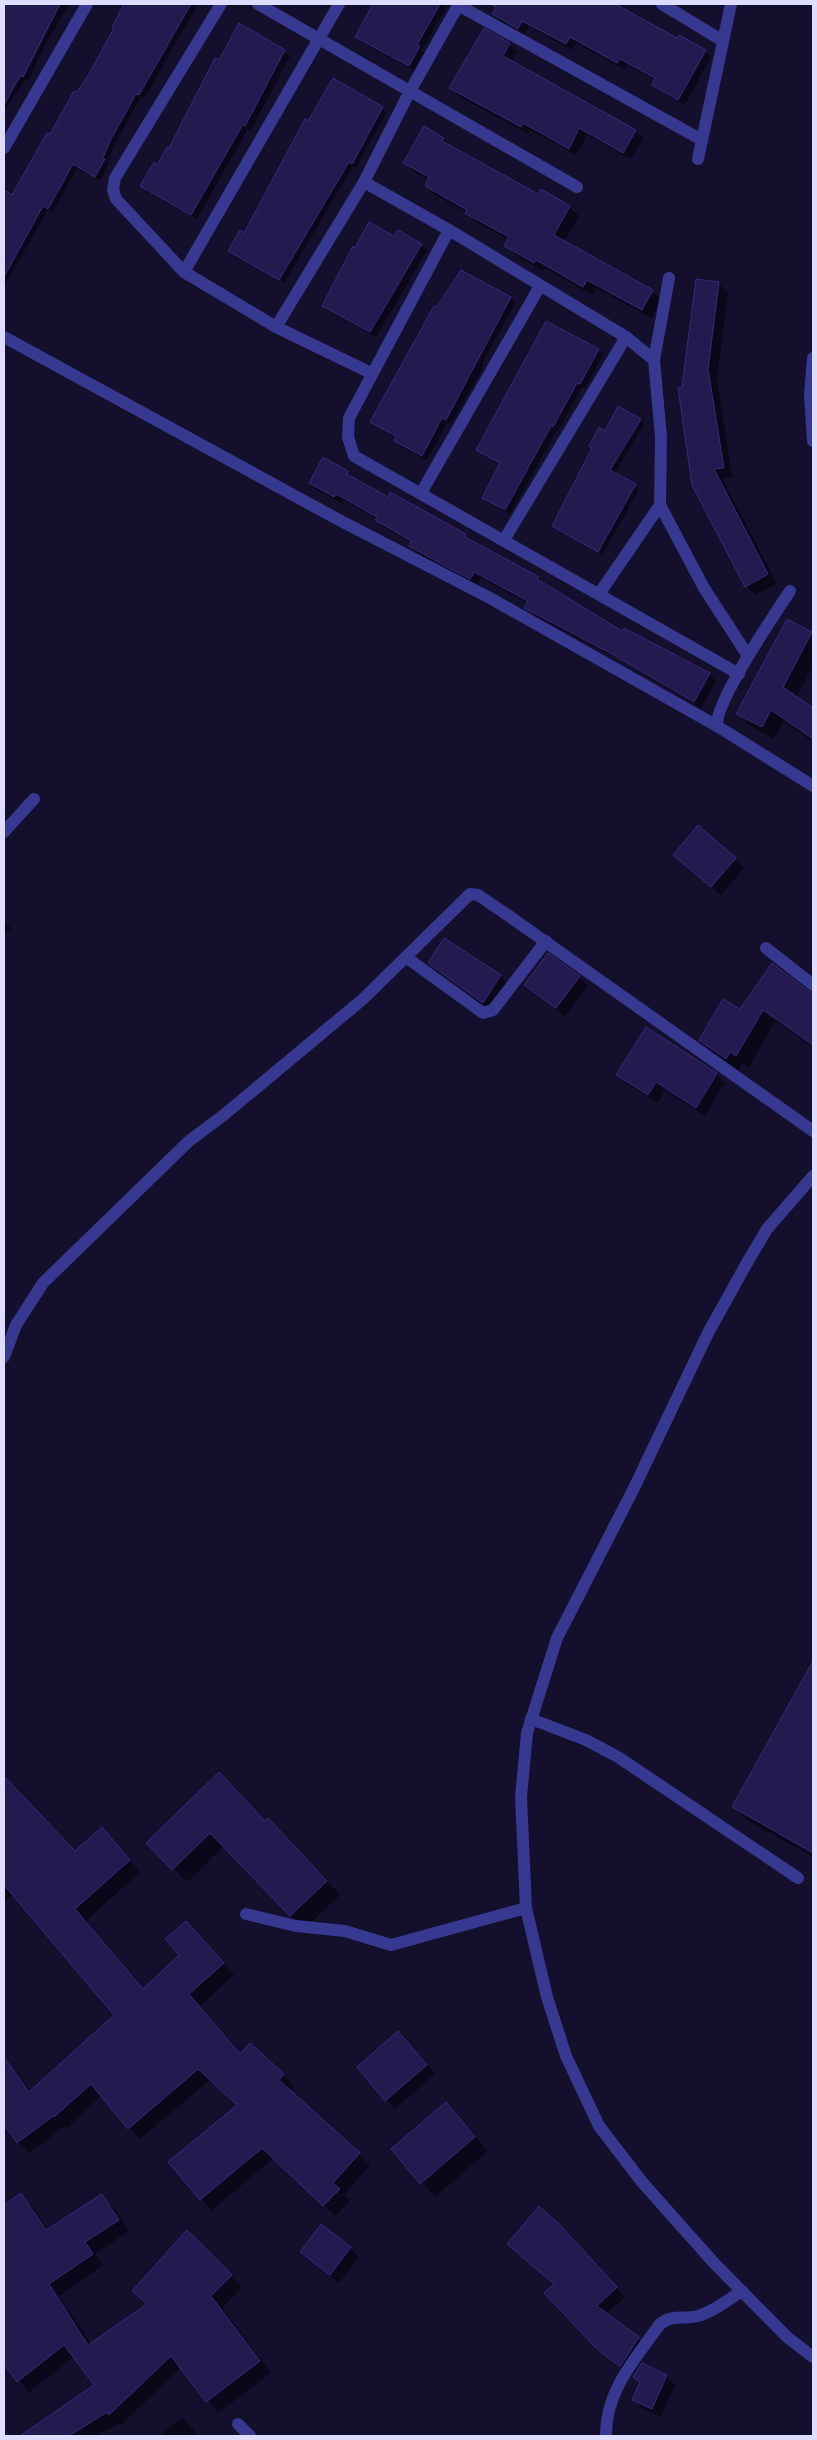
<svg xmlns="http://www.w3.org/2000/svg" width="817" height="2440" viewBox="0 0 817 2440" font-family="Quicksand,sans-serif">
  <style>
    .shadow { fill: #0007 }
    .building { fill: #231a4f; stroke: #372a7d }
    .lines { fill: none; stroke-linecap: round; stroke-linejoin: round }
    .minor { stroke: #37388f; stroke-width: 12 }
  </style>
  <rect width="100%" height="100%" fill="#130f2d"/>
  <g class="shadow">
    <path d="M 4,4 L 69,4 L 45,45 L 28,81 L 25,80 L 4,113 Z"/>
    <path d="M 126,4 L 198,4 L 144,99 L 141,97 L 115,144 L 107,163 L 109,164 L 100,180 L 77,168 L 53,212 L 48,210 L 4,286 L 4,203 L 8,194 L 13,197 L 77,94 L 116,29 L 114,27 Z"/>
    <path d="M 373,4 L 448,4 L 422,50 L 424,52 L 414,70 L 361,42 L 357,37 Z"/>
    <path d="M 499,4 L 612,4 L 677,40 L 705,51 L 711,57 L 685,105 L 660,91 L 653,85 L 656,80 L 626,64 L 624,69 L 576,43 L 572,50 L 529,26 L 524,34 L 499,20 L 493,14 Z"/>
    <path d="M 509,44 L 517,51 L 511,62 L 635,131 L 643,138 L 631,159 L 587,135 L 576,155 L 530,130 L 528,134 L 457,95 L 450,88 Z"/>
    <path d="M 284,51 L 290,56 L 251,130 L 248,129 L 197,219 L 147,191 L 142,186 L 170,149 L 219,62 Z"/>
    <path d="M 382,108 L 386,113 L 356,167 L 353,166 L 284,283 L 230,251 L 245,234 L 309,122 Z"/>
    <path d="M 443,139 L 452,147 L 538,196 L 541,191 L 570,207 L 579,216 L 564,242 L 652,291 L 661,300 L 651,318 L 596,288 L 592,295 L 545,268 L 543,271 L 515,255 L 506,246 L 509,240 L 476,222 L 466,212 L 435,195 L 426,186 L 429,180 L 414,172 L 405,163 Z"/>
    <path d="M 395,238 L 421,245 L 427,250 L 376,337 L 329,311 L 323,306 L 356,249 Z"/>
    <path d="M 719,284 L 728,293 L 717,379 L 732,477 L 722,478 L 777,584 L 755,595 L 746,586 L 683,388 Z"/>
    <path d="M 510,298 L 515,303 L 482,364 L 484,366 L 451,424 L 448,422 L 427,460 L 400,446 L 395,441 L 397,438 L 372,421 L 437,309 Z"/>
    <path d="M 598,350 L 603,355 L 585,388 L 582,387 L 558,431 L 557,430 L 510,514 L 488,502 L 483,497 L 500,464 L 478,450 Z"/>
    <path d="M 640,420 L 644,424 L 614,474 L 639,490 L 602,555 L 553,526 L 606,433 Z"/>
    <path d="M 348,472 L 355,479 L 388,498 L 465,535 L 472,542 L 538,578 L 545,586 L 623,633 L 709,674 L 716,681 L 701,708 L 619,659 L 533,615 L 526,608 L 528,603 L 481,578 L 478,585 L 417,553 L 410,546 L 412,543 L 383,527 L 377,519 L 343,500 L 341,503 L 317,490 L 310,483 Z"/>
    <path d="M 787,620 L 813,635 L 813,666 L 796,698 L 813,709 L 813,742 L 784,721 L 774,739 L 750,726 L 738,714 Z"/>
    <path d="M 735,859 L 744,868 L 721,895 L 684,864 Z"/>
    <path d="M 4,921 L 11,928 L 4,936 Z"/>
    <path d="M 429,963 L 500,976 L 509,985 L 492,1011 L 439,972 Z"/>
    <path d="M 579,977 L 588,986 L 565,1016 L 526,984 Z"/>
    <path d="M 807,993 L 813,994 L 813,1047 L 775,1021 L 749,1067 L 742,1064 L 738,1070 L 713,1052 L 701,1040 L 741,1011 Z"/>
    <path d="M 646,1029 L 716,1074 L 725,1083 L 705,1116 L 665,1090 L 658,1103 L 627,1084 L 618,1075 Z"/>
    <path d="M 813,1663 L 813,1857 L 747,1820 L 734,1807 Z"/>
    <path d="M 4,1777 L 76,1853 L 113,1840 L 140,1872 L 86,1921 L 144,1990 L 181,1955 L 197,1934 L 234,1975 L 200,2006 L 241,2055 L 283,2075 L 294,2086 L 290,2091 L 370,2165 L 344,2195 L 350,2201 L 335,2216 L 274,2158 L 212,2210 L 201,2199 L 170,2162 L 239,2105 L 210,2080 L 140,2139 L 102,2095 L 67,2128 L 65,2126 L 29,2153 L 18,2142 L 4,2122 L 4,2056 L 31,2092 L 116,2015 L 13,1894 L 4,1903 Z"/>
    <path d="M 265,1822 L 282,1833 L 340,1895 L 304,1929 L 224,1846 L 187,1882 L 148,1843 Z"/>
    <path d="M 407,2042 L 435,2074 L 395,2109 L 386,2100 Z"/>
    <path d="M 446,2103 L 488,2151 L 435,2197 L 393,2149 Z"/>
    <path d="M 21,2195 L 32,2206 L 48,2230 L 102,2196 L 113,2207 L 129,2231 L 95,2254 L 103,2265 L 59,2296 L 91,2344 L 148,2305 L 187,2232 L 242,2287 L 222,2308 L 271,2373 L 218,2413 L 181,2367 L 121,2425 L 119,2423 L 97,2436 L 22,2436 L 96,2386 L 74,2357 L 29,2392 L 4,2363 L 4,2207 Z"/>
    <path d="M 568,2234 L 625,2297 L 606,2314 L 647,2347 L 629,2375 L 597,2348 L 555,2284 Z"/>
    <path d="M 350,2248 L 359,2257 L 339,2283 L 302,2252 Z"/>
    <path d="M 666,2376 L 675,2385 L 661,2417 L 643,2409 L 634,2400 L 641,2383 L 634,2377 Z"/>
    <path d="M 182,2417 L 199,2436 L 159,2436 Z"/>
  </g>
  <g class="building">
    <path d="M 4,4 L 60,4 L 23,77 L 20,76 L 4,105 Z"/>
    <path d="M 124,4 L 191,4 L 139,95 L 136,94 L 111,139 L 103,158 L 105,159 L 95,177 L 73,164 L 48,209 L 43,206 L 4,277 L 4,190 L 12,195 L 47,133 L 50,134 L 74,91 L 77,92 L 89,74 L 114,28 L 112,27 Z"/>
    <path d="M 373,4 L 440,4 L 417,45 L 420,46 L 409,66 L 355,37 Z"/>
    <path d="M 490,4 L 615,4 L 677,38 L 679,35 L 706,50 L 678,100 L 652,85 L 655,78 L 620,59 L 617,63 L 570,37 L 566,44 L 522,21 L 518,29 L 492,14 L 496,7 Z"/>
    <path d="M 239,23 L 285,50 L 245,126 L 243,124 L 191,215 L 140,186 L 154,162 L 157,165 L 167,147 L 169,148 L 215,58 L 219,60 Z"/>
    <path d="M 484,28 L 510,43 L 503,56 L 636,130 L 623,153 L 579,128 L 569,149 L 523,123 L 521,127 L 449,88 Z"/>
    <path d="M 333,78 L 383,107 L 352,164 L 349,162 L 279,280 L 228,251 L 240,230 L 244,233 L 305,119 L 308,121 Z"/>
    <path d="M 424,126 L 444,138 L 442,141 L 538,194 L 541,189 L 570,206 L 554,235 L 653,290 L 642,310 L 587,280 L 583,287 L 536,260 L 534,263 L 504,246 L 509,237 L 465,213 L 467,210 L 425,186 L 429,177 L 403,163 Z"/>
    <path d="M 369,222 L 394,236 L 398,230 L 422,244 L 370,332 L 322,306 L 353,246 L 355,248 Z"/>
    <path d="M 461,270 L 511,297 L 446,420 L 442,418 L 422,456 L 394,441 L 396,436 L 370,422 L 434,306 L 437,307 Z"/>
    <path d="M 696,279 L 719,282 L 708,369 L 724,468 L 714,469 L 768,574 L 745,587 L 692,485 L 678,388 L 682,387 Z"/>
    <path d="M 546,321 L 599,349 L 580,384 L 577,383 L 553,427 L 551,426 L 505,510 L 482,498 L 500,463 L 476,450 Z"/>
    <path d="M 618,406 L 641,419 L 610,470 L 636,484 L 598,552 L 552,526 L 592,448 L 589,446 L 599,427 L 605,431 Z"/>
    <path d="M 323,457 L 348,471 L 347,474 L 388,497 L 390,492 L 466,534 L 465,537 L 539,577 L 537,579 L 622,631 L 624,628 L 710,673 L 694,702 L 610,653 L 524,608 L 528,601 L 474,572 L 470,579 L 443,565 L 409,546 L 411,541 L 375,520 L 377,517 L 336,494 L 334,497 L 309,483 Z"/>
    <path d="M 787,619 L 812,632 L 783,687 L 813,708 L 813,739 L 771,710 L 762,727 L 736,714 Z"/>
    <path d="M 698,825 L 736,858 L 711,887 L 673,855 Z"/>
    <path d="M 444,938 L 501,975 L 483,1003 L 428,963 Z"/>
    <path d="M 548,953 L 580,976 L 556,1008 L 524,985 Z"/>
    <path d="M 772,963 L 808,991 L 813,993 L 813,1045 L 763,1010 L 736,1056 L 730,1052 L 726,1059 L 699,1040 L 723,999 L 740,1009 Z"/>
    <path d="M 646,1027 L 717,1073 L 696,1108 L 656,1082 L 648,1095 L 616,1075 Z"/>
    <path d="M 813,1661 L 813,1853 L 732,1807 Z"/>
    <path d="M 219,1772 L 265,1821 L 268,1818 L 327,1881 L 290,1916 L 210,1833 L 172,1870 L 146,1843 Z"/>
    <path d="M 4,1776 L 75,1851 L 102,1827 L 130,1860 L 75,1909 L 143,1989 L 179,1955 L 165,1939 L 186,1921 L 224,1963 L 189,1994 L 240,2054 L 250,2043 L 284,2074 L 279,2080 L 360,2153 L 333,2183 L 340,2189 L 323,2206 L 262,2148 L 200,2200 L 168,2162 L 237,2105 L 198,2069 L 128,2129 L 91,2084 L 54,2117 L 53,2116 L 17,2143 L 4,2124 L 4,2057 L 29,2092 L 114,2015 L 4,1885 Z"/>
    <path d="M 398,2031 L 427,2065 L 385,2101 L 357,2067 Z"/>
    <path d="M 446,2102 L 475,2137 L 420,2184 L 391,2149 Z"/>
    <path d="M 21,2193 L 46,2230 L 102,2194 L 119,2220 L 85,2242 L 93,2254 L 49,2284 L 88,2345 L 147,2304 L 132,2291 L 187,2230 L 232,2275 L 211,2296 L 260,2361 L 206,2402 L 171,2356 L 109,2415 L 107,2412 L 69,2436 L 20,2436 L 94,2385 L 64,2345 L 17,2382 L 4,2364 L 4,2205 Z"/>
    <path d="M 539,2206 L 559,2224 L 617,2287 L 597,2306 L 639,2337 L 620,2367 L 596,2348 L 544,2293 L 554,2284 L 507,2244 Z"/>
    <path d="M 321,2224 L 351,2247 L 330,2275 L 300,2252 Z"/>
    <path d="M 642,2363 L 667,2375 L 652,2409 L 632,2400 L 640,2382 L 633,2377 Z"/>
  </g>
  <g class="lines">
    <g class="minor">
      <path d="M 221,4 L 115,178 L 113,190 L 116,199 L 184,272 L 276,327 L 371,373"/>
      <path d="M 258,4 L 577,187"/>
      <path d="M 662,4 L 723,41"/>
      <path d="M 458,5 L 702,140"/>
      <path d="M 4,148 L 87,4"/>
      <path d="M 698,159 L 731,4"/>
      <path d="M 364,182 L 449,230 L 626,337 L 654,360"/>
      <path d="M 449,230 L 349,418 L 348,437 L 354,456 L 739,674"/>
      <path d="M 184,272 L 339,4"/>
      <path d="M 669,278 L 654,360 L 661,437 L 660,505 L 704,588 L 748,656"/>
      <path d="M 276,327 L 364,182 L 410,91 L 459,4"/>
      <path d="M 4,337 L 339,520 L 490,598 L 717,726"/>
      <path d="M 813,358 L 810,394 L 813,441"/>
      <path d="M 421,493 L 540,286"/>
      <path d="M 504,540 L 626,337"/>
      <path d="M 790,591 C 774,615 715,702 717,726 L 813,786"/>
      <path d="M 599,594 L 660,505"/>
      <path d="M 4,832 L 34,799"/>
      <path d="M 766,948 L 813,985"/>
      <path d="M 407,958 L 483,1013 L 493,1010 L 546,941"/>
      <path d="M 813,1176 L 767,1229 L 748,1261 L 708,1333 L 634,1488 L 557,1638 L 527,1733 L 521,1797 L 526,1908 L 547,1997 L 566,2056 L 599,2126 L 642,2182 L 714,2263 L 787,2337 L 813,2357"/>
      <path d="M 4,1357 L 16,1325 L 43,1283 L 189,1141 L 225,1114 L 363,999 L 470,894 L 478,895 L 509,916 L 813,1131"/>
      <path d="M 531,1719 L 586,1740 L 618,1757 L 798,1878"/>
      <path d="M 246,1914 L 296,1926 L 345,1931 L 391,1945 L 526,1908"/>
      <path d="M 238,2424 L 250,2436"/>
      <path d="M 606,2436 C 605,2391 636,2358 660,2324 C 674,2313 686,2321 701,2315 C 716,2310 729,2299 742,2291"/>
    </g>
  </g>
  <rect width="817" height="2440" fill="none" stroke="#dedcff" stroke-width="10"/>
</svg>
